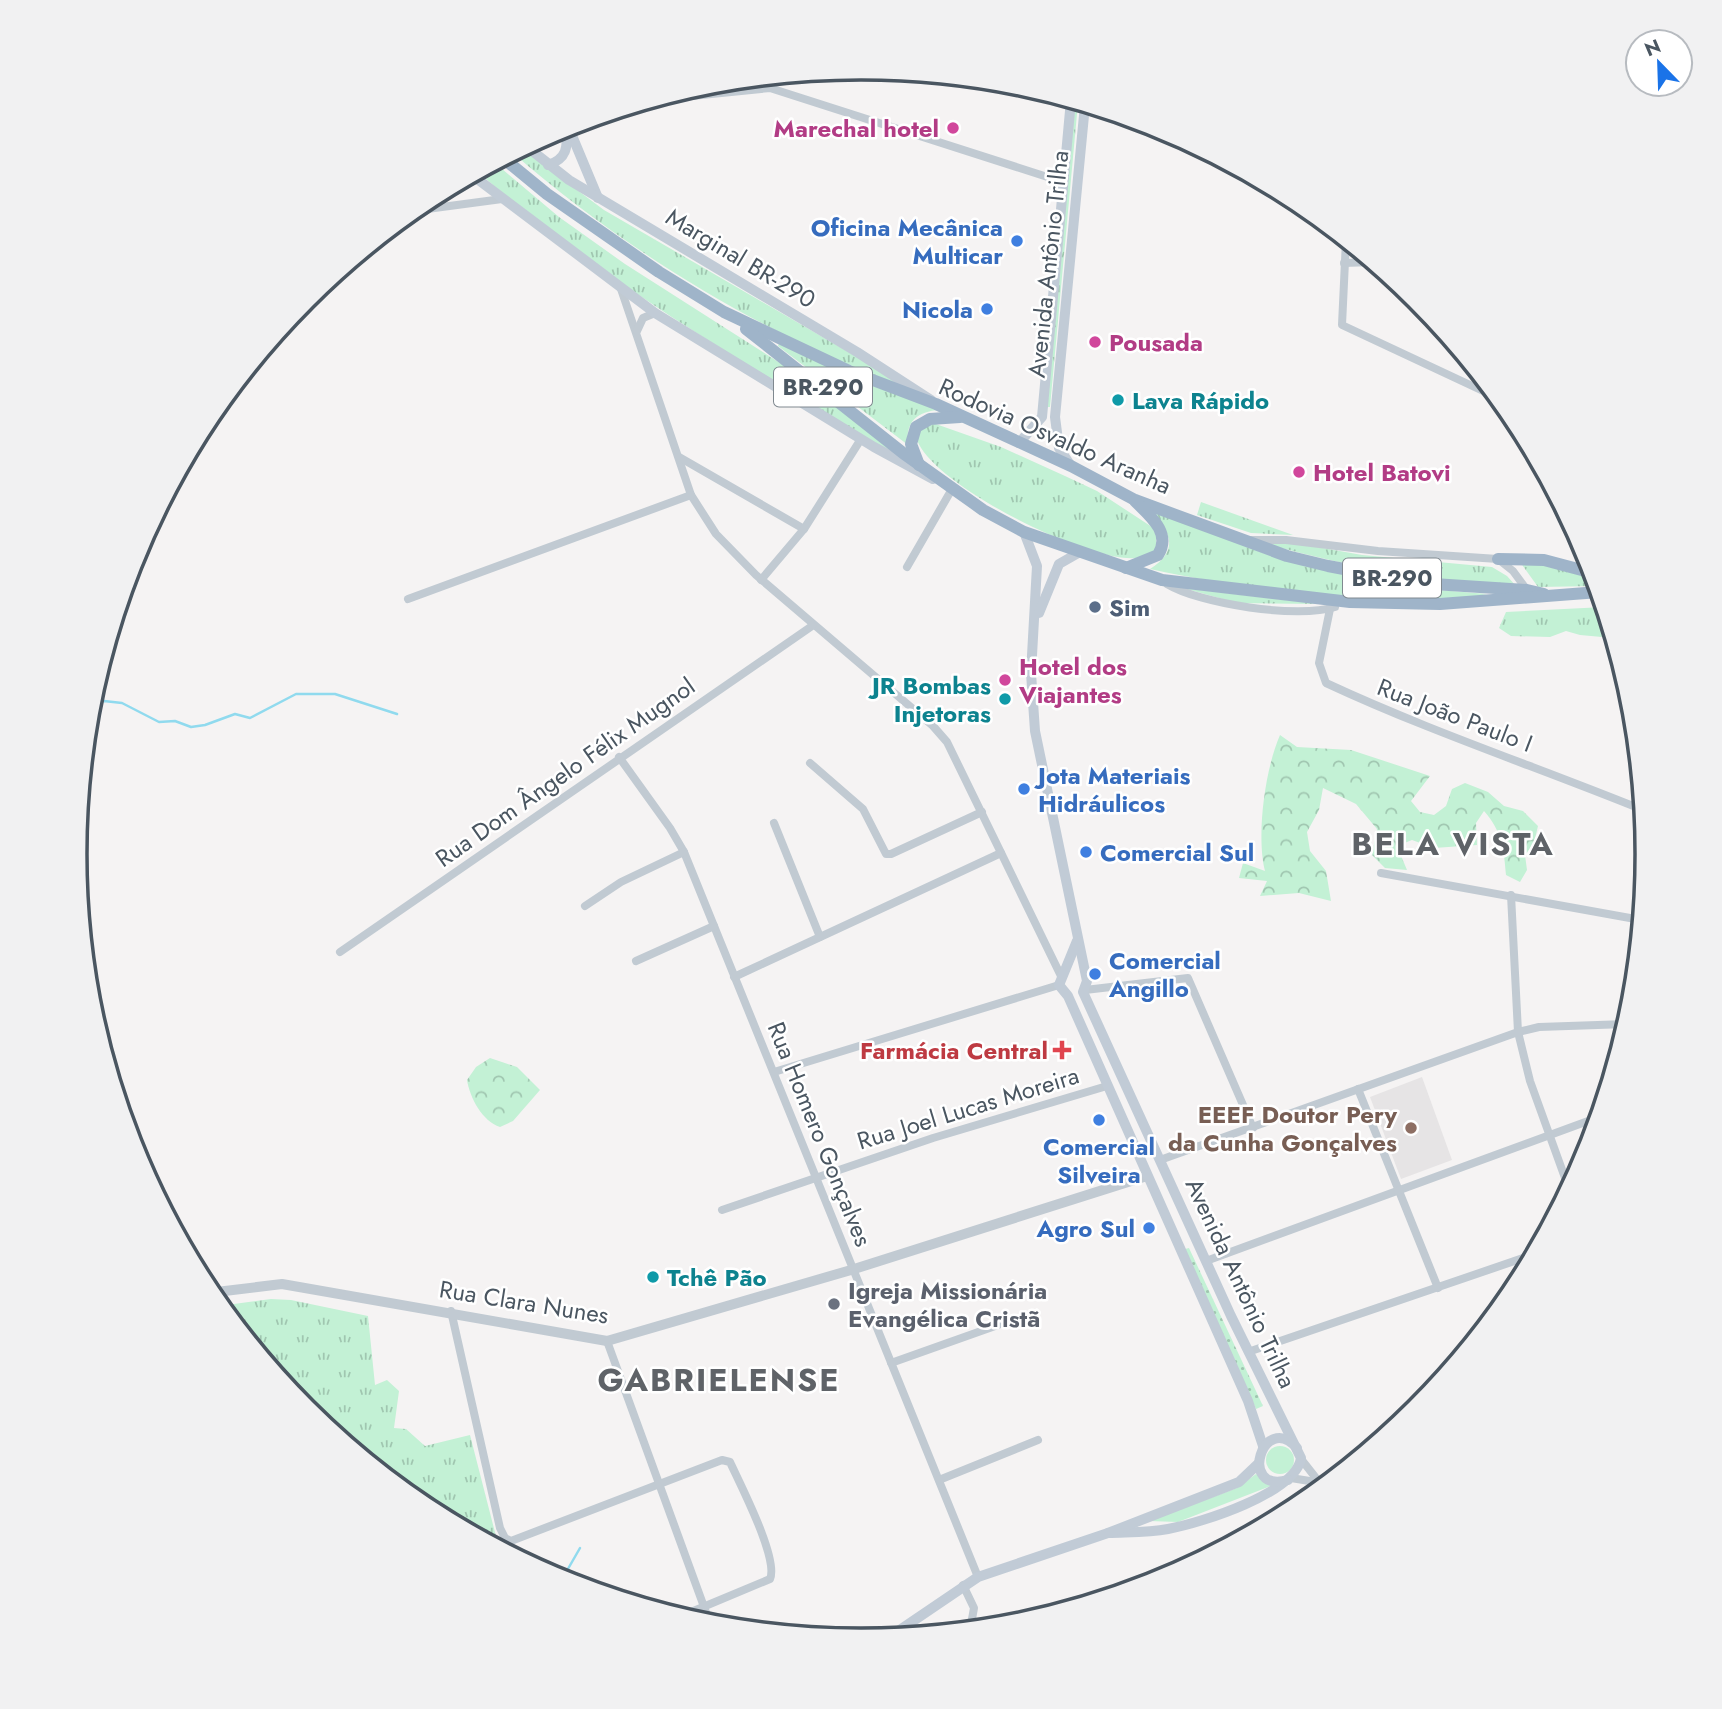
<svg xmlns="http://www.w3.org/2000/svg" width="1722" height="1709" viewBox="0 0 1722 1709" font-family="Jost,sans-serif">
  <style>
    .education { fill: #e6e4e5 }
    .grass { fill: url(#grass-tufts) }
    .forest { fill: url(#forest-crowns) }
    .park { fill: #c3f1d5 }
    .garden { fill: url(#garden-dots) }
    .lines { fill: none; stroke-linecap: round; stroke-linejoin: round }
    .stream { stroke: #90daee; stroke-width: 2.5 }
    .minor { stroke: #c1cad2; stroke-width: 8 }
    .tertiary { stroke: #c1cad2; stroke-width: 10 }
    .secondary { stroke: #c1cbd6; stroke-width: 10 }
    .trunk { stroke: #9fb4c9; stroke-width: 12 }
    .hotel-dot { fill: #d1479c; stroke: #fff; stroke-width: 2.5 }
    .shop-dot { fill: #3f7fe0; stroke: #fff; stroke-width: 2.5 }
    .culture-dot { fill: #0f9aa8; stroke: #fff; stroke-width: 2.5 }
    .service-dot { fill: #5c6f8a; stroke: #fff; stroke-width: 2.5 }
    .health-dot { fill: #e0444e; stroke: #fff; stroke-width: 2.5 }
    .education-dot { fill: #8d6e63; stroke: #fff; stroke-width: 2.5 }
    .worship-dot { fill: #6b7280; stroke: #fff; stroke-width: 2.5 }
    .labels { text-anchor: middle; dominant-baseline: central; stroke-width: 5; stroke-linejoin: round; paint-order: stroke }
    .shield { fill: #fff; stroke: #808990; stroke-width: 2 }
    .shield-label { font-size: 23px; font-weight: bold; fill: #4a5661 }
    .hotel-label { font-size: 24px; font-weight: bold; fill: #b23c85; stroke: #fff; text-anchor: start }
    .shop-label { font-size: 24px; font-weight: bold; fill: #366cbe; stroke: #fff; text-anchor: end }
    .street-label { font-size: 24px; fill: #4a5661; stroke: #fff }
    .culture-label { font-size: 24px; font-weight: bold; fill: #0d838f; stroke: #fff; text-anchor: start }
    .service-label { font-size: 24px; font-weight: bold; fill: #4e5e75; stroke: #fff; text-anchor: start }
    .health-label { font-size: 24px; font-weight: bold; fill: #be3a42; stroke: #fff; text-anchor: end }
    .education-label { font-size: 24px; font-weight: bold; fill: #785e54; stroke: #fff; text-anchor: end }
    .worship-label { font-size: 24px; font-weight: bold; fill: #5b616d; stroke: #fff; text-anchor: start }
    .district-label { font-size: 32px; font-weight: bold; letter-spacing: 2px; fill: #5f6368; stroke: #fff }
    .rim { fill: none; stroke: #4a5661; stroke-width: 3.5 }
  </style>
  <defs>
    <pattern id="grass-tufts" width="24" height="20" patternUnits="userSpaceOnUse" patternTransform="scale(1.75)"><rect width="24" height="20" fill="#c3f1d5"/><path d="M3 7l-1-3M5 7V3M7 7l1-3M15 17l-1-3M17 17v-4M19 17l1-3" fill="none" stroke="#a0c6b0"/></pattern>
    <pattern id="forest-crowns" width="20" height="18" patternUnits="userSpaceOnUse" patternTransform="scale(1.75)"><rect width="20" height="18" fill="#c3f1d5"/><path d="M2 6a3 3 0 1 1 6 0M12 15a3 3 0 1 1 6 0" fill="none" stroke="#a0c6b0"/></pattern>
    <pattern id="garden-dots" width="8" height="8" patternUnits="userSpaceOnUse" patternTransform="scale(1.75)"><rect width="8" height="8" fill="#c3f1d5"/><path d="M2 2h.1M6 6h.1" fill="none" stroke="#a0c6b0" stroke-width="1.8" stroke-linecap="round"/></pattern>
  </defs>
  <rect width="100%" height="100%" fill="#f5f3f3"/>
  <path class="education" d="M 1422,1077 L 1452,1160 L 1401,1179 L 1370,1097 Z"/>
  <g class="grass">
    <path d="M 1075,102 L 1078,103 L 1050,407 L 1047,407 Z"/>
    <path d="M 522,149 L 604,210 L 912,389 C 771,340 625,251 513,153 Z"/>
    <path d="M 495,163 L 559,217 L 625,264 L 794,372 L 900,458 C 755,369 606,285 478,172 Z"/>
    <path d="M 779,343 L 940,410 C 917,411 905,422 908,445 L 778,346 Z"/>
    <path d="M 933,423 L 1001,447 L 1065,476 L 1097,491 L 1152,527 L 1156,535 L 1156,550 C 1150,552 1142,557 1136,558 C 1088,563 933,485 917,440 L 920,430 Z"/>
    <path d="M 1201,502 L 1293,535 L 1251,533 L 1197,515 Z"/>
    <path d="M 1147,507 L 1263,553 L 1427,589 L 1487,594 C 1429,608 1364,599 1305,592 C 1252,586 1201,581 1150,569 C 1182,549 1169,529 1147,507 Z"/>
    <path d="M 1263,543 L 1301,544 L 1362,555 L 1492,567 L 1507,576 L 1516,586 C 1429,581 1347,567 1263,543 Z"/>
    <path d="M 1520,562 L 1542,563 L 1595,578 L 1597,586 L 1538,587 Z"/>
    <path d="M 1183,588 L 1320,604 L 1237,603 Z"/>
    <path d="M 1604,607 L 1613,638 L 1580,635 L 1566,631 L 1550,637 L 1511,636 L 1499,628 L 1506,612 Z"/>
    <path d="M 271,1299 L 291,1300 L 368,1316 L 375,1385 L 387,1380 L 399,1391 L 394,1428 L 406,1429 L 425,1446 L 470,1435 L 499,1548 L 424,1508 L 305,1410 L 219,1306 Z"/>
  </g>
  <g class="forest">
    <path d="M 1280,735 L 1297,747 L 1351,750 L 1430,776 L 1411,801 L 1420,812 L 1434,815 L 1446,806 L 1452,789 L 1465,783 L 1488,792 L 1504,806 L 1523,811 L 1538,826 L 1534,843 L 1525,855 L 1527,870 L 1520,882 L 1506,875 C 1504,850 1502,831 1484,811 L 1476,823 L 1477,845 L 1434,848 L 1412,840 L 1397,846 L 1407,870 L 1385,868 L 1372,855 L 1377,829 L 1356,804 L 1323,788 L 1319,810 L 1307,832 L 1310,851 L 1326,871 L 1331,901 L 1299,893 L 1260,896 L 1267,881 L 1239,878 L 1243,863 L 1265,871 C 1256,836 1265,769 1280,735 Z"/>
    <path d="M 490,1058 L 517,1067 L 540,1090 L 513,1121 L 500,1127 C 482,1121 470,1098 467,1080 L 476,1067 Z"/>
  </g>
  <g class="park">
    <circle cx="1280" cy="1460" r="14"/>
    <path d="M 1256,1474 L 1273,1485 L 1178,1522 L 1149,1521 L 1237,1488 Z"/>
  </g>
  <path class="garden" d="M 1189,1248 L 1263,1406 L 1256,1409 L 1185,1249 Z"/>
  <g class="lines">
    <g class="stream">
      <path d="M 89,705 L 104,701 L 122,703 L 159,722 L 175,721 L 191,727 L 205,725 L 235,714 L 250,718 L 296,694 L 335,694 L 397,714"/>
      <path d="M 561,1581 L 580,1548"/>
    </g>
    <g class="minor">
      <path d="M 652,100 L 770,88 L 1063,182"/>
      <path d="M 412,211 L 502,199"/>
      <path d="M 1346,240 L 1342,325 L 1498,398"/>
      <path d="M 1344,263 L 1372,262"/>
      <path d="M 621,289 L 691,495 L 716,534 L 756,575 L 933,726 L 947,742 L 1061,976"/>
      <path d="M 637,331 L 643,318 L 655,313"/>
      <path d="M 679,457 L 804,529"/>
      <path d="M 1251,540 L 1286,540 L 1378,551 L 1498,559 L 1513,571 L 1527,590"/>
      <path d="M 907,567 L 952,489"/>
      <path d="M 761,580 L 804,529 L 861,439"/>
      <path d="M 1167,584 C 1200,604 1298,619 1335,607"/>
      <path d="M 408,599 L 691,495"/>
      <path d="M 1330,609 L 1319,663 L 1326,683 C 1429,731 1537,767 1643,810"/>
      <path d="M 619,757 L 670,828 L 684,852 L 978,1577"/>
      <path d="M 810,763 L 863,809 L 886,854 L 891,854 L 982,812"/>
      <path d="M 774,823 L 820,937"/>
      <path d="M 1381,873 L 1641,920"/>
      <path d="M 1511,895 L 1518,1032 L 1530,1081 L 1569,1189"/>
      <path d="M 585,906 L 621,882 L 684,852"/>
      <path d="M 340,952 L 812,626"/>
      <path d="M 636,961 L 714,926"/>
      <path d="M 734,977 L 1001,853"/>
      <path d="M 1085,990 L 1188,978 L 1253,1128"/>
      <path d="M 774,1072 L 1059,985"/>
      <path d="M 1358,1089 L 1438,1288"/>
      <path d="M 1160,1160 L 1518,1032 L 1539,1027 L 1627,1024"/>
      <path d="M 722,1210 L 933,1138 L 1107,1086"/>
      <path d="M 1206,1261 L 1599,1117"/>
      <path d="M 451,1311 L 500,1528 L 505,1538 L 511,1541 L 722,1460 L 730,1462 C 740,1484 779,1559 770,1579 L 679,1617"/>
      <path d="M 607,1341 L 711,1626"/>
      <path d="M 1248,1352 L 1535,1254"/>
      <path d="M 891,1363 L 998,1325"/>
      <path d="M 1301,1459 L 1323,1487"/>
      <path d="M 1291,1478 L 1322,1483"/>
      <path d="M 939,1480 L 1038,1440"/>
      <path d="M 963,1585 L 974,1608 L 970,1630"/>
    </g>
    <path class="tertiary" d="M 208,1293 L 282,1284 L 607,1341 L 851,1270 L 1147,1176"/>
    <g class="secondary">
      <path d="M 568,126 L 598,198"/>
      <path d="M 526,146 L 569,180 L 857,352 L 931,400"/>
      <path d="M 548,165 C 567,159 568,147 566,129"/>
      <path d="M 472,175 L 655,313 L 874,447 L 933,479"/>
      <path d="M 1019,443 L 1042,417 L 1071,100"/>
      <path d="M 1071,466 L 1059,448 L 1055,417 L 1085,105"/>
      <path d="M 1024,532 L 1037,566 L 1031,673 L 1035,731 L 1087,981 L 1083,992 L 1231,1316 L 1301,1458 C 1296,1493 1201,1523 1168,1529 C 1148,1533 1128,1532 1108,1533"/>
      <path d="M 1039,613 L 1059,564 L 1080,552"/>
      <path d="M 1077,941 L 1059,985 L 1068,996 L 1248,1401 L 1263,1446"/>
      <path d="M 1288,1480 C 1237,1494 1263,1410 1297,1448"/>
      <path d="M 888,1638 L 978,1577 L 1108,1533 L 1239,1482 L 1258,1464"/>
    </g>
    <g class="trunk">
      <path d="M 503,158 L 547,194 L 659,272 L 724,312 L 849,371 L 936,404 L 1071,466 L 1135,500 L 1287,556 L 1328,566 L 1418,583 L 1527,590 L 1544,594"/>
      <path d="M 746,329 L 903,453 L 983,510 L 1024,532 L 1162,580 L 1350,602 L 1440,604 L 1599,592"/>
      <path d="M 919,465 L 911,444 L 916,427 L 930,419 L 960,417"/>
      <path d="M 1498,559 L 1544,560 L 1593,573"/>
      <path d="M 1126,568 L 1158,555 C 1172,533 1150,516 1135,501"/>
    </g>
  </g>
  <g class="hotel-dot">
    <circle cx="953" cy="128" r="7"/>
    <circle cx="1095" cy="342" r="7"/>
    <circle cx="1299" cy="472" r="7"/>
    <circle cx="1005" cy="680" r="7"/>
  </g>
  <g class="shop-dot">
    <circle cx="1017" cy="241" r="7"/>
    <circle cx="987" cy="309" r="7"/>
    <circle cx="1024" cy="789" r="7"/>
    <circle cx="1086" cy="852" r="7"/>
    <circle cx="1095" cy="974" r="7"/>
    <circle cx="1099" cy="1120" r="7"/>
    <circle cx="1149" cy="1228" r="7"/>
  </g>
  <g class="culture-dot">
    <circle cx="1118" cy="400" r="7"/>
    <circle cx="1005" cy="699" r="7"/>
    <circle cx="653" cy="1277" r="7"/>
  </g>
  <circle class="service-dot" cx="1095" cy="607" r="7"/>
  <path class="health-dot" d="M1058.5 1039.5h7v7h7v7h-7v7h-7v-7h-7v-7h7z"/>
  <circle class="education-dot" cx="1411" cy="1128" r="7"/>
  <circle class="worship-dot" cx="834" cy="1304" r="7"/>
  <g class="labels">
    <g class="shield">
      <rect x="774" y="367.5" width="98" height="39" rx="5"/>
      <rect x="1343" y="558.5" width="98" height="39" rx="5"/>
    </g>
    <g class="shield-label">
      <text x="823" y="387">BR-290</text>
      <text x="1392" y="578">BR-290</text>
    </g>
    <g class="hotel-label">
      <text x="939" y="128" text-anchor="end">Marechal hotel</text>
      <text x="1109" y="342">Pousada</text>
      <text x="1313" y="472">Hotel Batovi</text>
      <text x="1019" y="666">Hotel dos<tspan x="1019" dy="28">Viajantes</tspan></text>
    </g>
    <g class="shop-label">
      <text x="1003" y="227">Oficina Mecânica<tspan x="1003" dy="28">Multicar</tspan></text>
      <text x="973" y="309">Nicola</text>
      <text x="1038" y="775" text-anchor="start">Jota Materiais<tspan x="1038" dy="28">Hidráulicos</tspan></text>
      <text x="1100" y="852" text-anchor="start">Comercial Sul</text>
      <text x="1109" y="960" text-anchor="start">Comercial<tspan x="1109" dy="28">Angillo</tspan></text>
      <text x="1099" y="1146" text-anchor="middle">Comercial<tspan x="1099" dy="28">Silveira</tspan></text>
      <text x="1135" y="1228">Agro Sul</text>
    </g>
    <g class="street-label">
      <text transform="translate(741 258) rotate(31)">Marginal BR-290</text>
      <text transform="translate(1048 264) rotate(-84)">Avenida Antônio Trilha</text>
      <text transform="translate(1055 436) rotate(24)">Rodovia Osvaldo Aranha</text>
      <text transform="translate(1455 715) rotate(21)">Rua João Paulo I</text>
      <text transform="translate(565 772) rotate(-35)">Rua Dom Ângelo Félix Mugnol</text>
      <text transform="translate(968 1108) rotate(-17)">Rua Joel Lucas Moreira</text>
      <text transform="translate(820 1134) rotate(68)">Rua Homero Gonçalves</text>
      <text transform="translate(1241 1283) rotate(65)">Avenida Antônio Trilha</text>
      <text transform="translate(524 1302) rotate(9)">Rua Clara Nunes</text>
    </g>
    <g class="culture-label">
      <text x="1132" y="400">Lava Rápido</text>
      <text x="991" y="685" text-anchor="end">JR Bombas<tspan x="991" dy="28">Injetoras</tspan></text>
      <text x="667" y="1277">Tchê Pão</text>
    </g>
    <g class="service-label">
      <text x="1109" y="607">Sim</text>
    </g>
    <g class="health-label">
      <text x="1048" y="1050">Farmácia Central</text>
    </g>
    <g class="education-label">
      <text x="1397" y="1114">EEEF Doutor Pery<tspan x="1397" dy="28">da Cunha Gonçalves</tspan></text>
    </g>
    <g class="worship-label">
      <text x="848" y="1290">Igreja Missionária<tspan x="848" dy="28">Evangélica Cristã</tspan></text>
    </g>
    <g class="district-label">
      <text x="1453" y="844">BELA VISTA</text>
      <text x="719" y="1380">GABRIELENSE</text>
    </g>
  </g>
  <path d="M0 0H1722V1709H0ZM87 854a774 774 0 1 1 1548 0a774 774 0 1 1-1548 0Z" fill="#f1f1f2" fill-rule="evenodd"/>
  <path class="rim" d="M87 854a774 774 0 1 1 1548 0a774 774 0 1 1-1548 0Z"/>
  <g transform="translate(1659 63) rotate(337)"><circle r="33" fill="#ffffff" stroke="#b7bbc0" stroke-width="2"/>
  <path d="M0-5L12 26L0 18L-12 26Z" fill="#1a73e8"/>
  <text y="-10" font-size="19" font-weight="bold" text-anchor="middle" fill="#4a5661">N</text>
  </g>
</svg>
